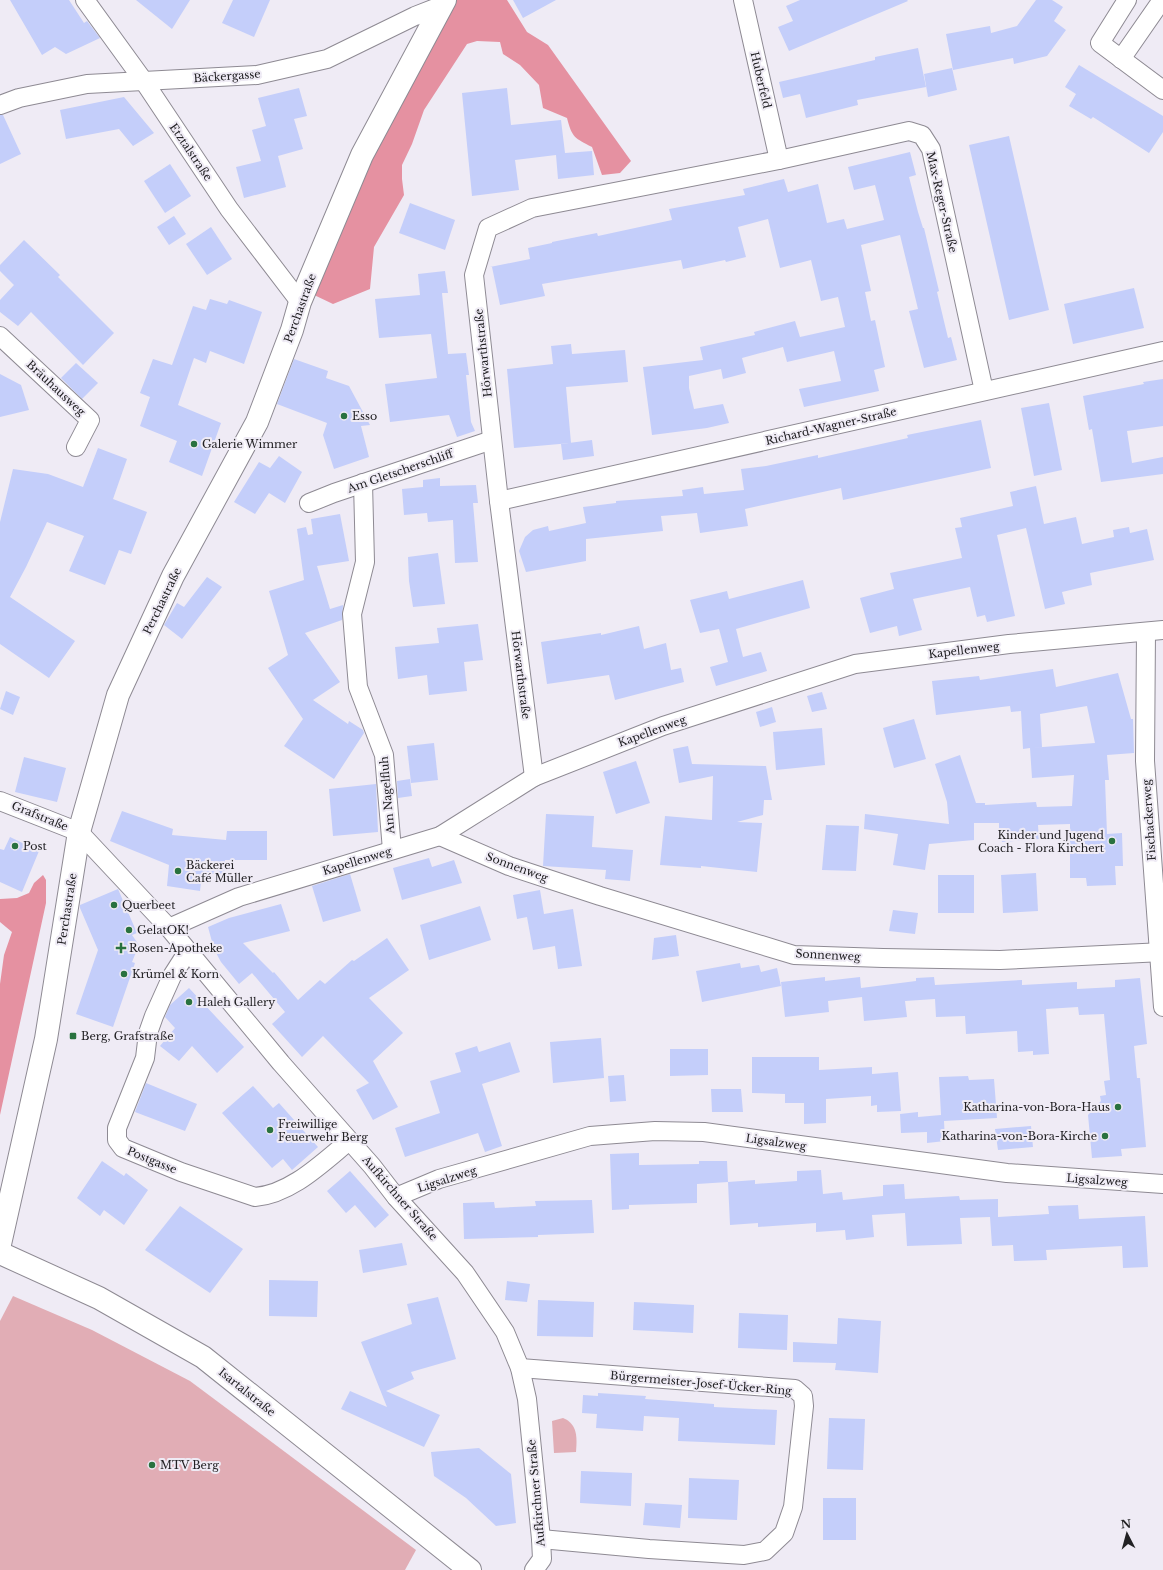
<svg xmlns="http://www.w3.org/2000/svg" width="1163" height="1570" viewBox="0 0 1163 1570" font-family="'Libre Baskerville',serif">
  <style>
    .green { fill: #e1adb5 }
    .forest { fill: #e591a1 }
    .building { fill: #c4cefa; fill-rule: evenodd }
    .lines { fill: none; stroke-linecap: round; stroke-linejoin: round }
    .minor-casing { stroke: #8e8a93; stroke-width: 20 }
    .secondary-casing { stroke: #8e8a93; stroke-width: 24 }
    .minor { stroke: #fff; stroke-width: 18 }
    .secondary { stroke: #fff; stroke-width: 22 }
    .poi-dot { fill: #29723f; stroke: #efebf5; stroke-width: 1.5 }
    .labels { text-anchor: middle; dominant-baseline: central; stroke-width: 4; stroke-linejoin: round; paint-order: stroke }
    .street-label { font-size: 11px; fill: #222124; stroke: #efebf5 }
    .poi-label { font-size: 11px; fill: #222124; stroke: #efebf5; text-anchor: start }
  </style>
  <rect width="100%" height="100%" fill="#efebf5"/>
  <g class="green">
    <path d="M 13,1296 L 92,1330 L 190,1381 L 416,1550 L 405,1570 L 0,1570 L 0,1321 Z"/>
    <path d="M 563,1418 C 578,1424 577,1438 576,1452 L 554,1453 L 552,1421 Z"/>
  </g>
  <g class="forest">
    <path d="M 456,0 L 507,0 L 527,32 L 548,45 L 631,161 L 620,173 L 602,175 L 592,147 C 575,138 572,138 567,118 L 543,108 L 539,85 L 520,65 L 503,54 L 500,42 L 477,41 L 467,44 L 424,110 L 412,144 L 402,165 L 402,179 L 404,195 L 374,247 L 370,289 L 333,304 L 312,294 L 352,198 L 451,6 Z"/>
    <path d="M 43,875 L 46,880 L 46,903 L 0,1115 L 0,984 L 4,955 L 12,932 L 0,922 L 0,899 L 17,898 L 29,893 L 34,883 Z"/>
  </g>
  <g class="building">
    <path d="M 10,0 L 69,0 L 84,23 L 87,21 L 100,38 L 66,54 L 55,47 L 42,55 Z"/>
    <path d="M 136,0 L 190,0 L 172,29 Z"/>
    <path d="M 233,0 L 270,0 L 254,37 L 222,23 Z"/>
    <path d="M 513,0 L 556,0 L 523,18 Z"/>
    <path d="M 800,0 L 907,0 L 908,1 L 789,51 L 778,27 L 793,21 L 786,6 Z"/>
    <path d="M 1036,0 L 1052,0 L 1063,7 L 1054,21 L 1066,30 L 1047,56 L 1014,64 L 1013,58 L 953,70 L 946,34 L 990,26 L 991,33 L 1017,26 Z"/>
    <path d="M 918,48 L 926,87 L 857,100 L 858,105 L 806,118 L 800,94 L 783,98 L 779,82 L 875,60 L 875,57 Z"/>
    <path d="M 1079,65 L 1163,116 L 1163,132 L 1149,153 L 1093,117 L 1091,119 L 1069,106 L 1076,94 L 1065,87 Z"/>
    <path d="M 952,68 L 957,90 L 928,97 L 924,74 Z"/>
    <path d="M 299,88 L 307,116 L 294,119 L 303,149 L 278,156 L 286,187 L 244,198 L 236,167 L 261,161 L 252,130 L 266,126 L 258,98 Z"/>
    <path d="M 507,88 L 511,125 L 561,120 L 565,153 L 592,151 L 594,175 L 558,179 L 556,155 L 515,160 L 519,190 L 472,196 L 462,93 Z"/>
    <path d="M 124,97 L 154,133 L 133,146 L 119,129 L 66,139 L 60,110 Z"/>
    <path d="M 0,115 L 3,115 L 21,154 L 0,164 Z"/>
    <path d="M 1009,136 L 1049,310 L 1009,320 L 969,145 Z"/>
    <path d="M 910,152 L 916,175 L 909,177 L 918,212 L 923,228 L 924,228 L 939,291 L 937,292 L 948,338 L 951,337 L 957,360 L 924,368 L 909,311 L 918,309 L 900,235 L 861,245 L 871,291 L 865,292 L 871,321 L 875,320 L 885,367 L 874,370 L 879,391 L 804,407 L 799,389 L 841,381 L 834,351 L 787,362 L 783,347 L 742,358 L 746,373 L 723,379 L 721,369 L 689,376 L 689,388 L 694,409 L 723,404 L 729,423 L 707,428 L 652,435 L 643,367 L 703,360 L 700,347 L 755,335 L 754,332 L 795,321 L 800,337 L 845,327 L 838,297 L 821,301 L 811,260 L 780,268 L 768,219 L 738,227 L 746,257 L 726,262 L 725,260 L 683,269 L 681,260 L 542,284 L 545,296 L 500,305 L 492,267 L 490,267 L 530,259 L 528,248 L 552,243 L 552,242 L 597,233 L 598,236 L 672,220 L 669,209 L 745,195 L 743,189 L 784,179 L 788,192 L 818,184 L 827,223 L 844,219 L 847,229 L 884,220 L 875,185 L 854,190 L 848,167 Z"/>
    <path d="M 170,164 L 191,196 L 165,213 L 144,181 Z"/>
    <path d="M 410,203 L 455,220 L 445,250 L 399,233 Z"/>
    <path d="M 174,216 L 186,234 L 169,245 L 157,227 Z"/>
    <path d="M 211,227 L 232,259 L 207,275 L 186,244 Z"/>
    <path d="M 24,240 L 60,275 L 58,277 L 114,333 L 83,365 L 31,312 L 18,326 L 0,312 L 0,300 L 14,285 L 0,271 L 0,265 Z"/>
    <path d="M 445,271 L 448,293 L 442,293 L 448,354 L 466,353 L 469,375 L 466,375 L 471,422 L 475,431 L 457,437 L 449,415 L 390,422 L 385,384 L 437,378 L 431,334 L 379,338 L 375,299 L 420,295 L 418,274 Z"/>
    <path d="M 1134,288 L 1144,328 L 1073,344 L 1064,304 Z"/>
    <path d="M 210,299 L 227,304 L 229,300 L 262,312 L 244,364 L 210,351 L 206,363 L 194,358 L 178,405 L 221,423 L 202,476 L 169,462 L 177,441 L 140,426 L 150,397 L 140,393 L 153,359 L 172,365 L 193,306 L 206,310 Z"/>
    <path d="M 571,344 L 572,354 L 625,350 L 628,382 L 566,387 L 571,443 L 514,448 L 507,369 L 553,364 L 551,346 Z"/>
    <path d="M 294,359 L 328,371 L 326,378 L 349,386 L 370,425 L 361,426 L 369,457 L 334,469 L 323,435 L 327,423 L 277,404 Z"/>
    <path d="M 76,363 L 98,383 L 82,399 L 61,378 Z"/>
    <path d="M 0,374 L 21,385 L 29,410 L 0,417 Z"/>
    <path d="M 1163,379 L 1163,426 L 1127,431 L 1132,463 L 1163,457 L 1163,474 L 1101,482 L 1092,429 L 1089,430 L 1083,396 L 1144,384 L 1143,382 Z"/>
    <path d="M 1049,403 L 1062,470 L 1034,476 L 1021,408 Z"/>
    <path d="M 981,420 L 991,468 L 843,500 L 841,488 L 745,509 L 748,526 L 700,533 L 697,513 L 661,516 L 663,531 L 586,539 L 586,561 L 526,572 L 519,551 L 525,537 L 533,530 L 548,526 L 549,531 L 586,523 L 583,507 L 616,503 L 616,501 L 683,496 L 682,490 L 703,487 L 704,494 L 744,490 L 741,469 L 766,466 L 818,455 L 818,458 L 908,438 L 907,435 Z"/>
    <path d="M 592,440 L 594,456 L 563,460 L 561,444 Z"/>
    <path d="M 98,448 L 127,459 L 113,499 L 147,512 L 131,554 L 119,550 L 105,585 L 69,571 L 84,536 L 47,522 L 26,567 L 10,597 L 75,641 L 49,678 L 0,644 L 0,522 L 13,469 L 48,474 L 83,487 Z"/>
    <path d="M 279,456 L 302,472 L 285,503 L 269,493 L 255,514 L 234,502 L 259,462 L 270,468 Z"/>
    <path d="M 440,478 L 440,486 L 476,485 L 478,503 L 473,503 L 478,562 L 455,563 L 453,520 L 428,522 L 427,513 L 404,515 L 402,489 L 423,487 L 423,480 Z"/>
    <path d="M 1036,486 L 1044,524 L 1076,517 L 1082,544 L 1114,537 L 1113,530 L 1129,527 L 1130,533 L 1147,529 L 1154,560 L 1090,573 L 1092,585 L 1062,592 L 1065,604 L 1045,609 L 1026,528 L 997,535 L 1015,616 L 987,622 L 985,615 L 977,617 L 970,587 L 913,599 L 922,630 L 899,636 L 897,626 L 870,633 L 860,598 L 894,589 L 890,573 L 962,558 L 955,528 L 962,527 L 960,518 L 1013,506 L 1010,492 Z"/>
    <path d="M 340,514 L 349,561 L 317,566 L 330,609 L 343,605 L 342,620 L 305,633 L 340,682 L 313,700 L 348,724 L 349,721 L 363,730 L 364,733 L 334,779 L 284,746 L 303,719 L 268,668 L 288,655 L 269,591 L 304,580 L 297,529 L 306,527 L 308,535 L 313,534 L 311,519 Z"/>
    <path d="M 438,553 L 445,604 L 413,607 L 409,581 L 408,557 Z"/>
    <path d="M 207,577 L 222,587 L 182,639 L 164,625 L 177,603 L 184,607 Z"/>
    <path d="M 803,580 L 810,608 L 736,629 L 743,657 L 761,652 L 767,671 L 716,686 L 710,667 L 728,662 L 719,629 L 700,633 L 690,600 L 727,591 L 729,599 Z"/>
    <path d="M 478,624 L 483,660 L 464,662 L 467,691 L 429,695 L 427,675 L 398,679 L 395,647 L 439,643 L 437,628 Z"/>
    <path d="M 639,626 L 644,649 L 666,643 L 671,670 L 681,668 L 684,682 L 615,700 L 609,675 L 547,684 L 541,642 L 601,633 L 601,635 Z"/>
    <path d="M 1053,669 L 1056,687 L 1118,673 L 1131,719 L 1133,719 L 1134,753 L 1107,755 L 1109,780 L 1105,780 L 1107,834 L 1122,833 L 1123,866 L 1115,866 L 1116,885 L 1087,886 L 1086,878 L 1070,878 L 1070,824 L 1038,825 L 1039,839 L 1002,842 L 1001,838 L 999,838 L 999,823 L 974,823 L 974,840 L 929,844 L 925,870 L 893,865 L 898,834 L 864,829 L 865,814 L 949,824 L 947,802 L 935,764 L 960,755 L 976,803 L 985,803 L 985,805 L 1036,802 L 1037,807 L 1072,806 L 1074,775 L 1032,778 L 1030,748 L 1023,749 L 1021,711 L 1011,712 L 1010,706 L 936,715 L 932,681 L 979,676 L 980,680 ZM 1087,706 L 1095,743 L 1030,748 L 1042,747 L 1040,714 Z"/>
    <path d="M 6,691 L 20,697 L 13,715 L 0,709 Z"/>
    <path d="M 822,692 L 827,709 L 812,712 L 807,696 Z"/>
    <path d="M 772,707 L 776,722 L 760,727 L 756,712 Z"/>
    <path d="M 914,719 L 926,759 L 894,768 L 883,728 Z"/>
    <path d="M 822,728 L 825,765 L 776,770 L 773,732 Z"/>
    <path d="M 434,743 L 438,780 L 411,783 L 407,746 Z"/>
    <path d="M 688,746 L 692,764 L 766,766 L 772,800 L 764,800 L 763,815 L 737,822 L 762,823 L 757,872 L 701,866 L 701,868 L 660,865 L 665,816 L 712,820 L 713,776 L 679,783 L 673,749 Z"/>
    <path d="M 24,757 L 66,768 L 57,802 L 15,792 Z"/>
    <path d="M 636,761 L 650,803 L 616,814 L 603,772 Z"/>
    <path d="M 410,779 L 412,796 L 398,798 L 397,781 Z"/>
    <path d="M 376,784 L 378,832 L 333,836 L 329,789 Z"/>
    <path d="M 122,811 L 173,829 L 172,835 L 226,840 L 227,831 L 267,831 L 267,860 L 225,860 L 224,874 L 202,874 L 200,891 L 167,886 L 169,865 L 110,841 Z"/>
    <path d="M 546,814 L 594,816 L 592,847 L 633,850 L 630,881 L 605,879 L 606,870 L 543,866 Z"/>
    <path d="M 826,825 L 859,826 L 856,871 L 822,870 Z"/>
    <path d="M 10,837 L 39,851 L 22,892 L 0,882 L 0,849 L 4,850 Z"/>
    <path d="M 429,858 L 432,867 L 454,860 L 462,883 L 402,900 L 393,868 Z"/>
    <path d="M 1036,873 L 1038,911 L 1003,913 L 1001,875 Z"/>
    <path d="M 350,874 L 361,911 L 323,922 L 312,886 Z"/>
    <rect x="938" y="875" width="36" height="38"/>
    <path d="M 118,889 L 137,933 L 132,935 L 139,945 L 132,962 L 135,963 L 113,1027 L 76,1014 L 98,950 L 80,908 L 80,905 Z"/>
    <path d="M 540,890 L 544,914 L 573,909 L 582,966 L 558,969 L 555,946 L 533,950 L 527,917 L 517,919 L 513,895 Z"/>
    <path d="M 281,904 L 290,931 L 243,943 L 273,973 L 274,972 L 298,1000 L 320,980 L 325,984 L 352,960 L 354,961 L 387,938 L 409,970 L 369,998 L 403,1033 L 373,1061 L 398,1107 L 373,1120 L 356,1090 L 369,1083 L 323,1036 L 302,1057 L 272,1024 L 285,1012 L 252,973 L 239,984 L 221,962 L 214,949 L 208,927 L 229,918 Z"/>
    <path d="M 480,906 L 491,940 L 429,960 L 420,925 Z"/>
    <path d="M 893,910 L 918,913 L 915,934 L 889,931 Z"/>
    <path d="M 676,935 L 679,956 L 652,960 L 654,938 Z"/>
    <path d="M 740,963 L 741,968 L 759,965 L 761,972 L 777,968 L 781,986 L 702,1002 L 696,971 Z"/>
    <path d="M 825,977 L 825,981 L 860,977 L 861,988 L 916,981 L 916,978 L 934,977 L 935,985 L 1022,980 L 1022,985 L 1077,982 L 1077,989 L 1115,987 L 1115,980 L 1140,978 L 1147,1044 L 1134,1046 L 1137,1078 L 1140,1078 L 1146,1147 L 1121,1149 L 1122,1156 L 1092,1158 L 1088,1115 L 1101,1101 L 1100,1096 L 1106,1095 L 1104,1081 L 1110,1080 L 1104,1014 L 1079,1015 L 1078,1007 L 1046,1009 L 1049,1054 L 1033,1055 L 1033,1051 L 1018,1052 L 1017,1031 L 966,1034 L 965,1016 L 936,1017 L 935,999 L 905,1001 L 907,1017 L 864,1021 L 862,997 L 828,1001 L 829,1012 L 785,1017 L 781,982 Z"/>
    <path d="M 189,988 L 244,1047 L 217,1073 L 192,1046 L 179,1061 L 160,1046 L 175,1028 L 165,1017 L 170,1005 Z"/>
    <path d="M 601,1038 L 604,1078 L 553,1083 L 550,1042 Z"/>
    <path d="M 510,1042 L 520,1072 L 482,1084 L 502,1146 L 485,1152 L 478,1133 L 405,1157 L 395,1128 L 440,1113 L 430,1081 L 461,1072 L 455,1053 L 477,1046 L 479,1052 Z"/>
    <path d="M 670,1049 L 708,1049 L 708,1075 L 670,1076 Z"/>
    <path d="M 752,1057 L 819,1057 L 819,1070 L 872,1067 L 872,1074 L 898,1072 L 901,1111 L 877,1112 L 877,1105 L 871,1106 L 871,1096 L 826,1099 L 826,1123 L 804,1124 L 804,1103 L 785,1103 L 785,1094 L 752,1093 Z"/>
    <path d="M 624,1075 L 626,1101 L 610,1102 L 608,1076 Z"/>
    <path d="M 968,1076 L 969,1080 L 994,1079 L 997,1118 L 944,1121 L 945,1141 L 927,1143 L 927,1132 L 901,1133 L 900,1114 L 918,1112 L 918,1117 L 941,1115 L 939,1077 Z"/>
    <path d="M 146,1083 L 197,1104 L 185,1131 L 135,1112 Z"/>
    <path d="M 253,1086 L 273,1108 L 279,1103 L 318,1147 L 292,1170 L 283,1159 L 272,1168 L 222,1113 Z"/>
    <path d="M 711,1089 L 741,1089 L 743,1112 L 712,1112 Z"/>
    <path d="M 1031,1126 L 1033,1147 L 998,1150 L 995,1129 Z"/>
    <path d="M 639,1153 L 639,1165 L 699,1164 L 699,1161 L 727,1161 L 728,1182 L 697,1184 L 697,1203 L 629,1205 L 629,1209 L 612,1210 L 610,1154 Z"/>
    <path d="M 102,1161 L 124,1176 L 126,1173 L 148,1190 L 124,1225 L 104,1210 L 100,1216 L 77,1198 Z"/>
    <path d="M 821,1170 L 823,1194 L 842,1192 L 843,1200 L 883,1196 L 883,1185 L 904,1184 L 905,1199 L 959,1196 L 960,1200 L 998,1199 L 998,1217 L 1049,1214 L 1048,1206 L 1078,1205 L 1079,1219 L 1145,1216 L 1148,1267 L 1123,1268 L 1122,1246 L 1046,1250 L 1047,1260 L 1014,1261 L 1013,1245 L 992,1246 L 990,1217 L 960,1218 L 962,1244 L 907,1246 L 905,1213 L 872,1215 L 874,1237 L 846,1240 L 845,1230 L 816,1232 L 816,1223 L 758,1227 L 758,1223 L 730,1225 L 728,1182 L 755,1180 L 755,1184 L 797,1181 L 797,1171 Z"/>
    <path d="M 350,1171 L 389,1215 L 375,1228 L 355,1205 L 346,1213 L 327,1191 Z"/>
    <path d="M 592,1200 L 594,1233 L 538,1235 L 538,1237 L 464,1239 L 463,1203 L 494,1202 L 495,1208 L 536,1206 L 535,1201 Z"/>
    <path d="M 180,1206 L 243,1249 L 210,1293 L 145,1250 Z"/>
    <path d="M 402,1243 L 407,1265 L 363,1273 L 359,1250 Z"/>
    <path d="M 269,1280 L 318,1281 L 317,1317 L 269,1316 Z"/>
    <path d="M 507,1281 L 530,1284 L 527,1302 L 505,1300 Z"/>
    <path d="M 438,1297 L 456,1359 L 411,1372 L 414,1379 L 386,1391 L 440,1415 L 424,1447 L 341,1409 L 350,1391 L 387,1407 L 361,1342 L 412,1324 L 407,1304 Z"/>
    <path d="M 538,1300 L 594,1302 L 593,1337 L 537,1336 Z"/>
    <path d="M 634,1302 L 694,1305 L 693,1333 L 633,1330 Z"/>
    <path d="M 739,1313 L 788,1315 L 787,1350 L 738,1348 Z"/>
    <path d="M 838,1318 L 881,1321 L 878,1373 L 835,1370 L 836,1363 L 793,1362 L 793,1342 L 837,1344 Z"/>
    <path d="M 598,1393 L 646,1396 L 645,1399 L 714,1404 L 714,1407 L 777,1410 L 775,1445 L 678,1441 L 679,1418 L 644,1416 L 643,1431 L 596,1428 L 597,1414 L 582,1413 L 583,1395 L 598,1396 Z"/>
    <path d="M 829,1418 L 865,1419 L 863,1470 L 827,1469 Z"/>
    <path d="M 479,1448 L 511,1474 L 516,1523 L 496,1526 L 466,1498 L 434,1476 L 431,1452 Z"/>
    <path d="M 581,1471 L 632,1473 L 631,1506 L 580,1503 Z"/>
    <path d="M 689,1478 L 739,1480 L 737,1520 L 688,1518 Z"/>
    <rect x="823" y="1498" width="33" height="42"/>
    <path d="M 645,1503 L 682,1505 L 680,1528 L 643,1525 Z"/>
  </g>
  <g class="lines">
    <defs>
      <g id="minor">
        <path d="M 85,0 L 143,80 L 229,209 L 300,302"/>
        <path d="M 743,0 L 779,160"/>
        <path d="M 1127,0 L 1100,43 L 1163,90"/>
        <path d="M 1121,59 L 1162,0"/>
        <path d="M 0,105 L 19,98 L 87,84 L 257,75 L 327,59 L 415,16 L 443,5"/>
        <path d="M 0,336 L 90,420 L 76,447"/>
        <path d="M 363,483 L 365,562 L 352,614 L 358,687 L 384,755 L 392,850"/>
        <path d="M 499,501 L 1163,351"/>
        <path d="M 309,503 L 334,493 L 492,440"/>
        <path d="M 1146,632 L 1145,761 L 1163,1007"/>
        <path d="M 534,777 L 499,501 L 474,275 L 488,228 L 532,208 L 779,160 L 909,131 L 922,135 L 931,149 L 984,391"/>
        <path d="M 0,801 L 79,832 L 169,928 L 281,1063 L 372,1166 L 396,1197 L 465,1273 L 505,1332 L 520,1368 L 527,1399 L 541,1539 L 542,1559 L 534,1570"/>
        <path d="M 440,836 L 509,866 L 600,896 L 794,955 L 883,958 L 1000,960 L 1163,952"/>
        <path d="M 169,928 L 239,897 L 440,836 L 534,777 L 663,726 L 855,664 L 1009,644 L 1163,630"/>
        <path d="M 188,951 L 172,976 L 154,1016 L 148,1033 L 145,1058 L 117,1128 L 117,1140 L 123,1148 L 181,1172 L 255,1197 C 291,1194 322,1163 349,1141"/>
        <path d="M 396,1197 L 439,1179 L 590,1136 L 655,1131 L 704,1132 L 1007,1173 L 1163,1184"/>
        <path d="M 520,1368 L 795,1389 L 803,1396 L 804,1406 L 793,1507 L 784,1533 L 765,1551 L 744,1555 L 649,1549 L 541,1539"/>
      </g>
      <g id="secondary">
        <path d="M 0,1244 L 46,1039 L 79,832 L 118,695 L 173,576 L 257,422 L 292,330 L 300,302 L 362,155 L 445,0"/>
        <path d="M 0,1253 L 99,1298 L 203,1357 L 470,1570"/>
      </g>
    </defs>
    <use href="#minor" class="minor-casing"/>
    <use href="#secondary" class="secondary-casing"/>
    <use href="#minor" class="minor"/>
    <use href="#secondary" class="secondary"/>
  </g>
  <g class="poi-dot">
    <circle cx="344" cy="416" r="4"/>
    <circle cx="194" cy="444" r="4"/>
    <circle cx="1112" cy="841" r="4"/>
    <circle cx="15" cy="846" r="4"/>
    <circle cx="178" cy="871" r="4"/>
    <circle cx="114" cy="905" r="4"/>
    <circle cx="129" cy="930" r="4"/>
    <path d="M119 942h4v4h4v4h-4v4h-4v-4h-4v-4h4z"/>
    <circle cx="124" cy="974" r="4"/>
    <circle cx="189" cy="1002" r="4"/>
    <rect x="69" y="1032" width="8" height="8" rx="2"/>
    <circle cx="1118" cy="1107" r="4"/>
    <circle cx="270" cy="1130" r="4"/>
    <circle cx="1105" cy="1136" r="4"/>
    <circle cx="152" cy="1465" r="4"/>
  </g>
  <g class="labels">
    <g class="street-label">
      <text transform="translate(227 76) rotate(-4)">Bäckergasse</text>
      <text transform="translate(761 80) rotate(77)">Huberfeld</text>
      <text transform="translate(191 152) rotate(56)">Etztalstraße</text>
      <text transform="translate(942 202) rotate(77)">Max-Reger-Straße</text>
      <text transform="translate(300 308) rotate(-70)">Perchastraße</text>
      <text transform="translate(483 353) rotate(-96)">Hörwarthstraße</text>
      <text transform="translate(56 388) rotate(43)">Bräuhausweg</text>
      <text transform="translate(831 426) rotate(-13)">Richard-Wagner-Straße</text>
      <text transform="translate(400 471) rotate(-19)">Am Gletscherschliff</text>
      <text transform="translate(162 601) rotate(-64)">Perchastraße</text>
      <text transform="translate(964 650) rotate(-7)">Kapellenweg</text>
      <text transform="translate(521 675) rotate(83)">Hörwarthstraße</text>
      <text transform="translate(652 731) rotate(-20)">Kapellenweg</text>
      <text transform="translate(387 795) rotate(-95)">Am Nagelfluh</text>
      <text transform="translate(40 816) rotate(22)">Grafstraße</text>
      <text transform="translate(1149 820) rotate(-94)">Fischackerweg</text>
      <text transform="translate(357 861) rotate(-17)">Kapellenweg</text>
      <text transform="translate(517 867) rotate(20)">Sonnenweg</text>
      <text transform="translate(67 909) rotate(-81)">Perchastraße</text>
      <text transform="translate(828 955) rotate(3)">Sonnenweg</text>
      <text transform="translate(776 1142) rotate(8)">Ligsalzweg</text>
      <text transform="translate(152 1160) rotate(22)">Postgasse</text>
      <text transform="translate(447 1179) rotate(-18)">Ligsalzweg</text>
      <text transform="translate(1097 1180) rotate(4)">Ligsalzweg</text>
      <text transform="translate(400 1198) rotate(49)">Aufkirchner Straße</text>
      <text transform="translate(701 1383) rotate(5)">Bürgermeister-Josef-Ücker-Ring</text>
      <text transform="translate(247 1392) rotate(39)">Isartalstraße</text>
      <text transform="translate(536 1493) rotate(-95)">Aufkirchner Straße</text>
    </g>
    <g class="poi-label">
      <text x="352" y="416">Esso</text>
      <text x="202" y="444">Galerie Wimmer</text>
      <text x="1104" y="835" text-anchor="end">Kinder und Jugend<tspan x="1104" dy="13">Coach - Flora Kirchert</tspan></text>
      <text x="23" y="846">Post</text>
      <text x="186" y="865">Bäckerei<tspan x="186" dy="13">Café Müller</tspan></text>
      <text x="122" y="905">Querbeet</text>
      <text x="137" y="930">GelatOK!</text>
      <text x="129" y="948">Rosen-Apotheke</text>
      <text x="132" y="974">Krümel &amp; Korn</text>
      <text x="197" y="1002">Haleh Gallery</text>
      <text x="81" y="1036">Berg, Grafstraße</text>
      <text x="1110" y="1107" text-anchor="end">Katharina-von-Bora-Haus</text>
      <text x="278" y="1124">Freiwillige<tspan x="278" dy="13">Feuerwehr Berg</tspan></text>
      <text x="1097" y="1136" text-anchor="end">Katharina-von-Bora-Kirche</text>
      <text x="160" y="1465">MTV Berg</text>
    </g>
  </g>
  <g transform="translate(1127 1534) rotate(354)" stroke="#efebf5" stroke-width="3" paint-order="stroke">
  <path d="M0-3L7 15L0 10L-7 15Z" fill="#222124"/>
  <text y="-6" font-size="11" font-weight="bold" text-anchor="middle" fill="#222124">N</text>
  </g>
</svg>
